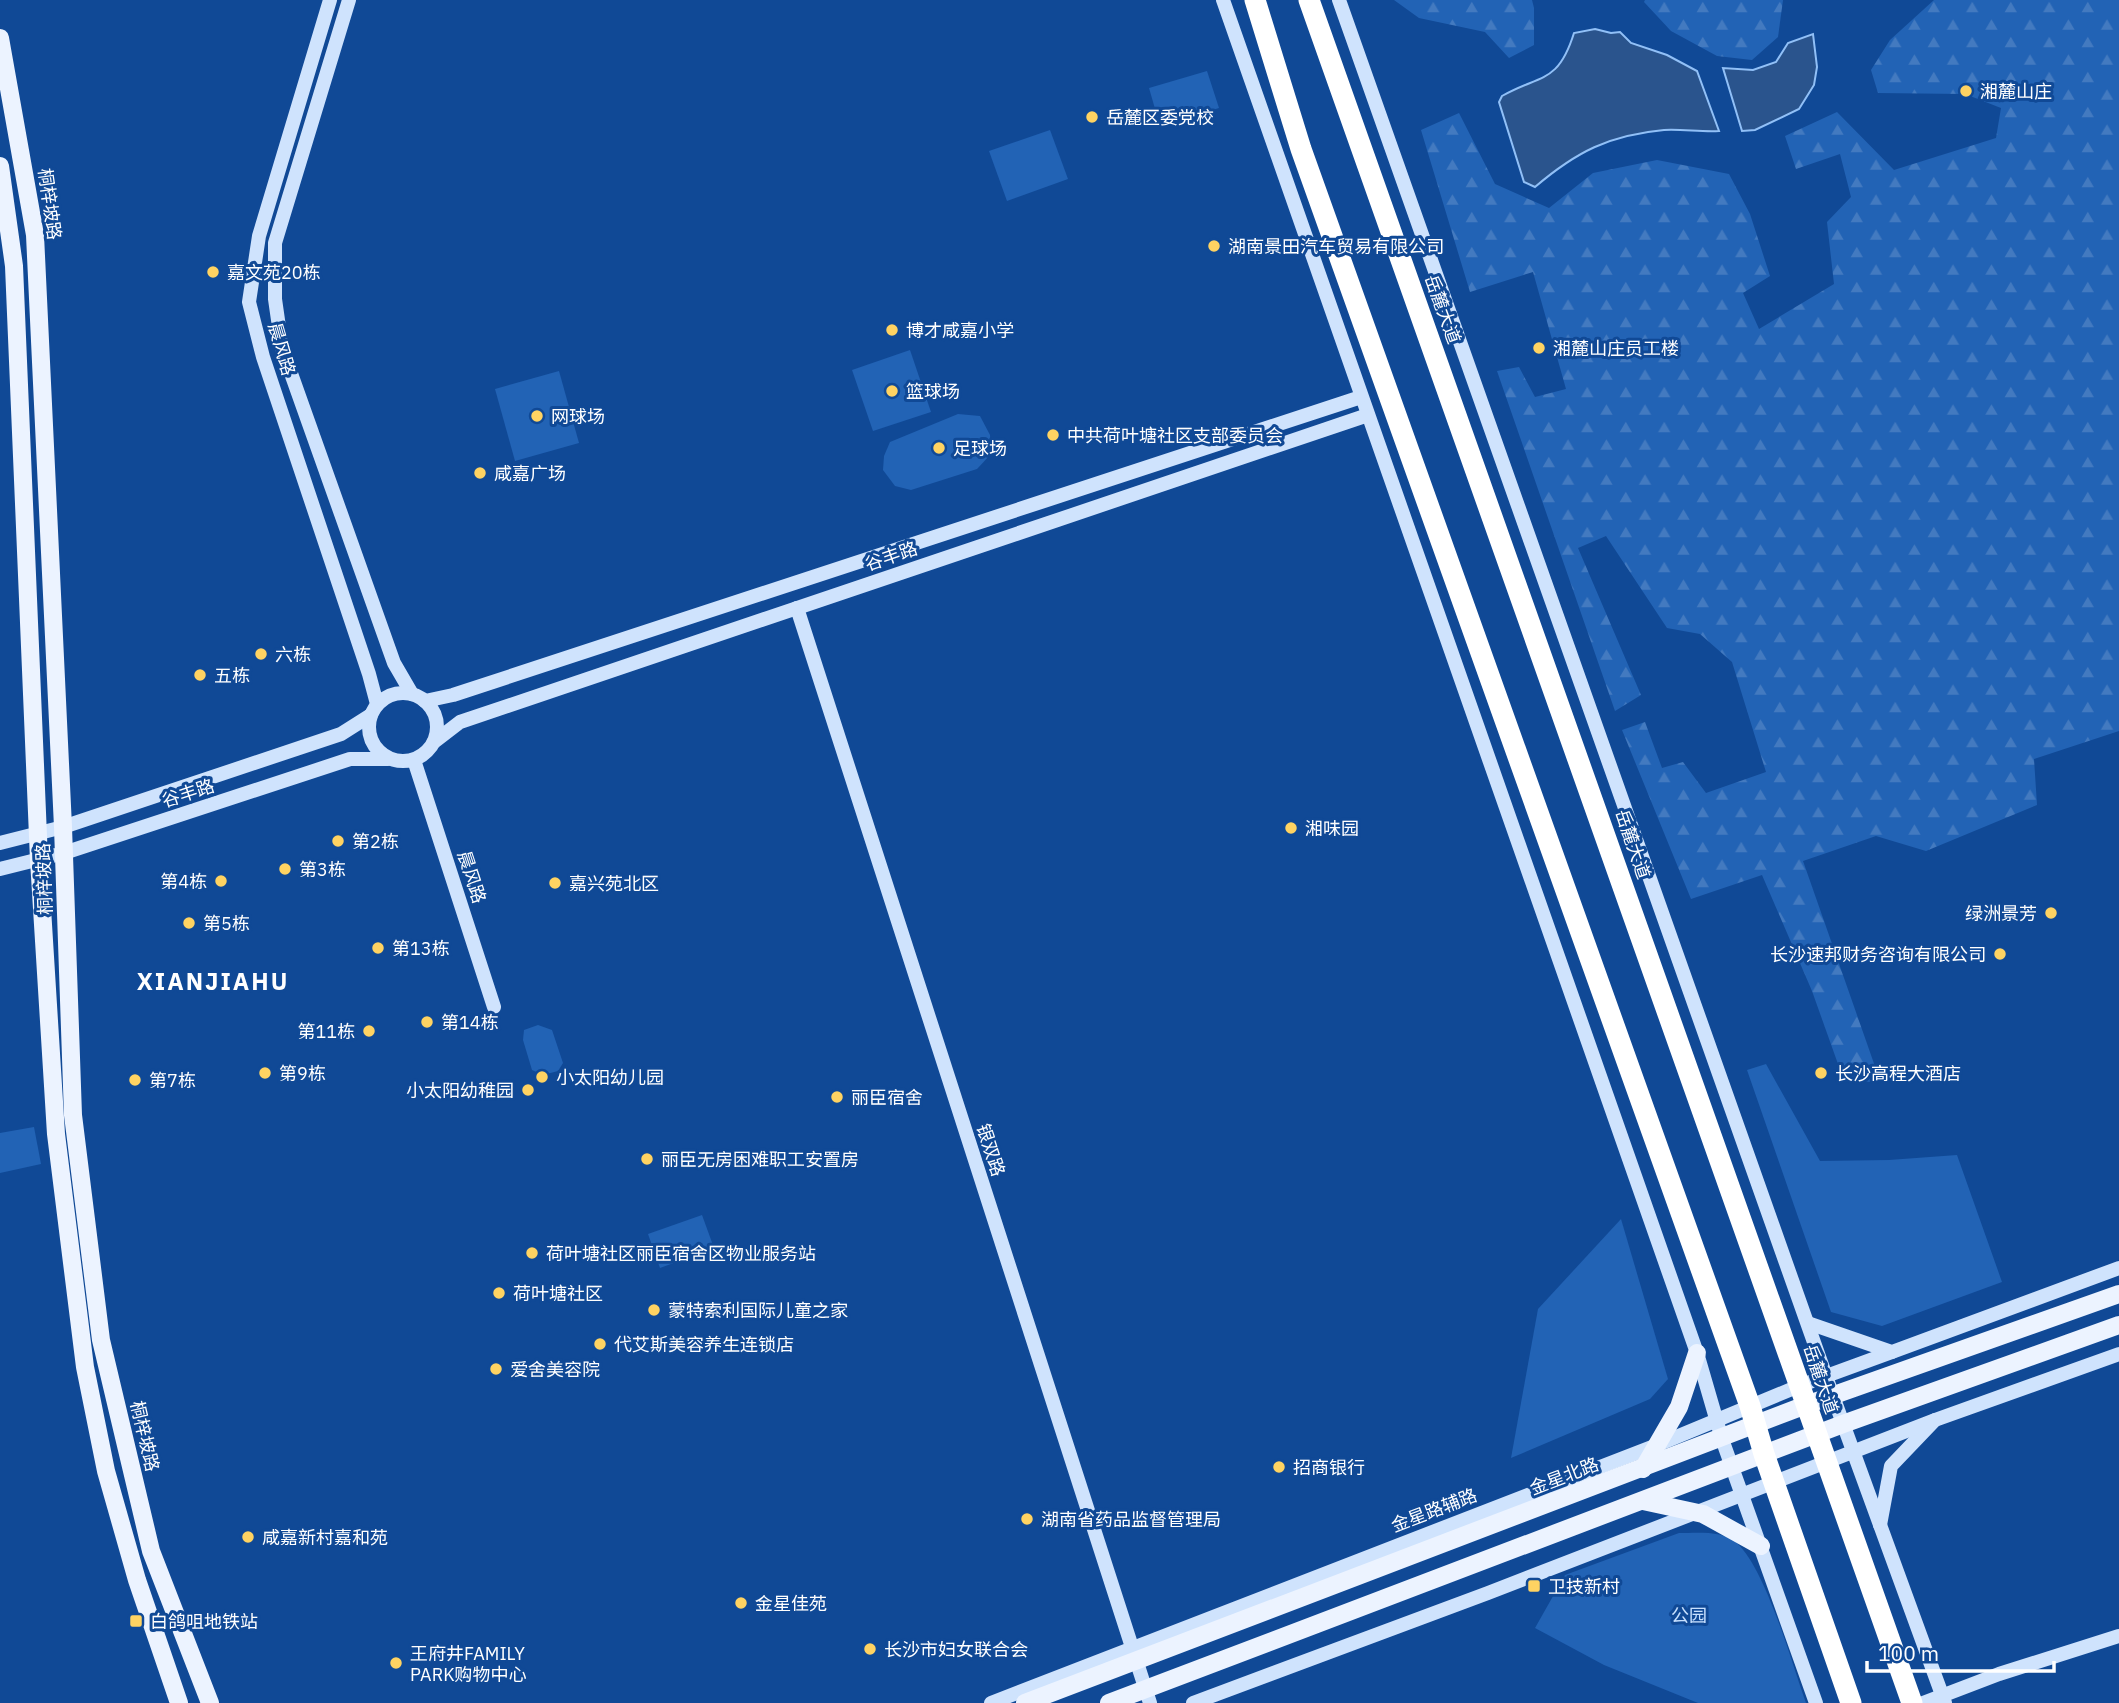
<svg xmlns="http://www.w3.org/2000/svg" width="2119" height="1703" viewBox="0 0 2119 1703" font-family="'IBM Plex Sans','Noto Sans SC',sans-serif">
  <style>
    .forest { fill: url(#forest-firs) }
    .park { fill: #2263b5 }
    .water { fill: #2a548d; stroke: #91c0f7; stroke-width: 2 }
    .lines { fill: none; stroke-linecap: round; stroke-linejoin: round }
    .secondary { stroke: #cfe3fd; stroke-width: 14 }
    .primary { stroke: #ecf3ff; stroke-width: 18 }
    .highway { stroke: #fff; stroke-width: 21 }
    .poi-dot { fill: #ffd362; stroke: #104996; stroke-width: 2.5 }
    .labels { text-anchor: middle; dominant-baseline: central; stroke-width: 6; stroke-linejoin: round; paint-order: stroke }
    .poi-label { font-size: 18px; fill: #fff; stroke: #104996; text-anchor: start }
    .street-label { font-size: 18px; fill: #fff; stroke: #104996 }
    .park-label { font-size: 18px; fill: #c7e0fe; stroke: #104996 }
    .district-label { font-size: 24px; font-weight: bold; letter-spacing: 2px; fill: #fff; stroke: #104996 }
  </style>
  <defs>
    <pattern id="forest-firs" width="22" height="20" patternUnits="userSpaceOnUse" patternTransform="scale(1.75)"><rect width="22" height="20" fill="#2263b5"/><path d="M5 1l3.5 6h-7zM16 11l3.5 6h-7z" fill="#437ac0"/></pattern>
  </defs>
  <rect width="100%" height="100%" fill="#104996"/>
  <g class="forest">
    <path d="M 1394,0 L 1532,0 L 1534,8 L 1534,45 L 1509,58 L 1485,32 L 1419,18 Z"/>
    <path d="M 1645,0 L 1783,0 L 1778,37 L 1752,60 L 1717,56 L 1671,31 L 1644,2 Z"/>
    <path d="M 1934,0 L 2119,0 L 2119,731 L 2034,759 L 2037,805 L 1926,851 L 1876,836 L 1803,861 L 1878,1075 L 1870,1082 L 1843,1078 L 1812,991 L 1762,875 L 1691,899 L 1622,730 L 1645,722 L 1662,768 L 1683,762 L 1706,793 L 1766,772 L 1732,662 L 1700,634 L 1667,628 L 1606,536 L 1578,548 L 1641,695 L 1615,711 L 1497,371 L 1519,367 L 1535,397 L 1566,389 L 1533,272 L 1470,292 L 1421,130 L 1459,113 L 1495,184 L 1549,208 L 1593,173 L 1657,160 L 1729,174 L 1750,214 L 1770,276 L 1743,293 L 1759,329 L 1834,284 L 1827,222 L 1851,197 L 1840,154 L 1796,169 L 1785,136 L 1837,112 L 1894,170 L 1996,138 L 2001,108 L 1965,94 L 1878,93 L 1871,70 L 1890,40 Z"/>
  </g>
  <g class="park">
    <path d="M 1207,71 L 1219,108 L 1160,126 L 1149,88 Z"/>
    <path d="M 1050,130 L 1068,179 L 1007,201 L 989,151 Z"/>
    <path d="M 910,350 L 931,412 L 873,431 L 852,370 Z"/>
    <path d="M 559,371 L 579,443 L 515,461 L 495,389 Z"/>
    <path d="M 958,414 L 980,416 L 990,435 L 991,454 L 977,469 L 911,490 L 895,486 L 883,470 L 884,456 L 890,442 Z"/>
    <path d="M 538,1025 L 552,1030 L 563,1063 L 558,1071 L 543,1075 L 532,1070 L 523,1040 L 524,1030 Z"/>
    <path d="M 1766,1064 L 1820,1161 L 1889,1160 L 1957,1155 L 2002,1282 L 1882,1326 L 1831,1312 L 1747,1070 Z"/>
    <path d="M 34,1127 L 41,1164 L 0,1173 L 0,1133 Z"/>
    <path d="M 702,1215 L 714,1248 L 660,1268 L 648,1234 Z"/>
    <path d="M 1621,1219 L 1668,1379 L 1650,1399 L 1511,1458 L 1538,1309 Z"/>
    <path d="M 1679,1533 C 1697,1533 1723,1530 1737,1543 C 1767,1572 1791,1661 1806,1703 L 1698,1703 L 1604,1665 L 1535,1628 L 1565,1575 Z"/>
  </g>
  <g class="water">
    <path d="M 1595,29 L 1611,33 L 1620,32 L 1631,43 L 1667,55 L 1697,71 L 1719,131 C 1701,132 1682,129 1664,130 C 1609,135 1576,152 1535,187 L 1524,182 L 1499,102 L 1502,96 C 1541,74 1558,84 1574,33 Z"/>
    <path d="M 1813,34 L 1817,67 L 1814,85 L 1799,109 L 1755,130 L 1742,131 L 1723,68 L 1753,70 L 1776,62 L 1788,43 Z"/>
  </g>
  <g class="lines">
    <g class="secondary">
      <path d="M 330,0 L 259,236 L 249,302 L 263,357 L 369,674 L 377,704"/>
      <path d="M 349,0 L 275,243 L 275,299 L 282,348 L 394,663 L 412,694"/>
      <path d="M 1223,0 C 1377,452 1535,903 1697,1353 L 1722,1439 L 1816,1703"/>
      <path d="M 1339,0 L 1833,1396 L 1945,1703"/>
      <path d="M 797,608 L 1150,1703"/>
      <circle cx="403" cy="727" r="34"/>
      <path d="M 425,701 L 453,695 L 1358,398"/>
      <path d="M 434,742 L 460,722 L 1365,416"/>
      <path d="M 414,760 L 494,1007"/>
      <path d="M 0,843 L 63,827 L 341,734 L 371,715"/>
      <path d="M 0,869 L 64,853 L 350,759 L 388,759"/>
      <path d="M 1808,1323 L 1892,1352 L 2119,1268"/>
      <path d="M 1880,1525 L 1891,1466 L 1935,1420 L 2119,1354"/>
      <path d="M 991,1703 L 1657,1445 L 1799,1386 L 1892,1352"/>
      <path d="M 1193,1703 L 1488,1593 L 1935,1420"/>
      <path d="M 1923,1703 L 1999,1674 L 2119,1636"/>
    </g>
    <g class="primary">
      <path d="M 0,38 L 35,235 L 63,827 L 73,1115 L 101,1340 L 151,1551 L 210,1703"/>
      <path d="M 0,166 L 14,266 L 39,860 L 56,1134 L 85,1367 L 106,1471 L 137,1580 L 179,1703"/>
      <path d="M 1643,1469 L 1679,1407 L 1697,1353"/>
      <path d="M 1643,1501 L 1703,1514 L 1761,1546"/>
      <path d="M 1025,1703 L 1806,1405 L 2119,1294"/>
      <path d="M 1109,1703 L 1843,1424 L 2119,1325"/>
    </g>
    <g class="highway">
      <path d="M 1255,0 L 1301,149 L 1750,1406 L 1764,1454 L 1851,1703"/>
      <path d="M 1309,0 L 1912,1703"/>
    </g>
  </g>
  <g class="poi-dot">
    <circle cx="1966" cy="91" r="7"/>
    <circle cx="1092" cy="117" r="7"/>
    <circle cx="1214" cy="246" r="7"/>
    <circle cx="213" cy="272" r="7"/>
    <circle cx="892" cy="330" r="7"/>
    <circle cx="1539" cy="348" r="7"/>
    <circle cx="892" cy="391" r="7"/>
    <circle cx="537" cy="416" r="7"/>
    <circle cx="1053" cy="435" r="7"/>
    <circle cx="939" cy="448" r="7"/>
    <circle cx="480" cy="473" r="7"/>
    <circle cx="261" cy="654" r="7"/>
    <circle cx="200" cy="675" r="7"/>
    <circle cx="1291" cy="828" r="7"/>
    <circle cx="338" cy="841" r="7"/>
    <circle cx="285" cy="869" r="7"/>
    <circle cx="221" cy="881" r="7"/>
    <circle cx="555" cy="883" r="7"/>
    <circle cx="2051" cy="913" r="7"/>
    <circle cx="189" cy="923" r="7"/>
    <circle cx="378" cy="948" r="7"/>
    <circle cx="2000" cy="954" r="7"/>
    <circle cx="427" cy="1022" r="7"/>
    <circle cx="369" cy="1031" r="7"/>
    <circle cx="265" cy="1073" r="7"/>
    <circle cx="1821" cy="1073" r="7"/>
    <circle cx="542" cy="1077" r="7"/>
    <circle cx="135" cy="1080" r="7"/>
    <circle cx="528" cy="1090" r="7"/>
    <circle cx="837" cy="1097" r="7"/>
    <circle cx="647" cy="1159" r="7"/>
    <circle cx="532" cy="1253" r="7"/>
    <circle cx="499" cy="1293" r="7"/>
    <circle cx="654" cy="1310" r="7"/>
    <circle cx="600" cy="1344" r="7"/>
    <circle cx="496" cy="1369" r="7"/>
    <circle cx="1279" cy="1467" r="7"/>
    <circle cx="1027" cy="1519" r="7"/>
    <circle cx="248" cy="1537" r="7"/>
    <rect x="1527" y="1579" width="14" height="14" rx="3.5"/>
    <circle cx="741" cy="1603" r="7"/>
    <rect x="129" y="1614" width="14" height="14" rx="3.5"/>
    <circle cx="870" cy="1649" r="7"/>
    <circle cx="396" cy="1663" r="7"/>
  </g>
  <g class="labels">
    <g class="poi-label">
      <text x="1980" y="91">湘麓山庄</text>
      <text x="1106" y="117">岳麓区委党校</text>
      <text x="1228" y="246">湖南景田汽车贸易有限公司</text>
      <text x="227" y="272">嘉文苑20栋</text>
      <text x="906" y="330">博才咸嘉小学</text>
      <text x="1553" y="348">湘麓山庄员工楼</text>
      <text x="906" y="391">篮球场</text>
      <text x="551" y="416">网球场</text>
      <text x="1067" y="435">中共荷叶塘社区支部委员会</text>
      <text x="953" y="448">足球场</text>
      <text x="494" y="473">咸嘉广场</text>
      <text x="275" y="654">六栋</text>
      <text x="214" y="675">五栋</text>
      <text x="1305" y="828">湘味园</text>
      <text x="352" y="841">第2栋</text>
      <text x="299" y="869">第3栋</text>
      <text x="207" y="881" text-anchor="end">第4栋</text>
      <text x="569" y="883">嘉兴苑北区</text>
      <text x="2037" y="913" text-anchor="end">绿洲景芳</text>
      <text x="203" y="923">第5栋</text>
      <text x="392" y="948">第13栋</text>
      <text x="1986" y="954" text-anchor="end">长沙速邦财务咨询有限公司</text>
      <text x="441" y="1022">第14栋</text>
      <text x="355" y="1031" text-anchor="end">第11栋</text>
      <text x="279" y="1073">第9栋</text>
      <text x="1835" y="1073">长沙高程大酒店</text>
      <text x="556" y="1077">小太阳幼儿园</text>
      <text x="149" y="1080">第7栋</text>
      <text x="514" y="1090" text-anchor="end">小太阳幼稚园</text>
      <text x="851" y="1097">丽臣宿舍</text>
      <text x="661" y="1159">丽臣无房困难职工安置房</text>
      <text x="546" y="1253">荷叶塘社区丽臣宿舍区物业服务站</text>
      <text x="513" y="1293">荷叶塘社区</text>
      <text x="668" y="1310">蒙特索利国际儿童之家</text>
      <text x="614" y="1344">代艾斯美容养生连锁店</text>
      <text x="510" y="1369">爱舍美容院</text>
      <text x="1293" y="1467">招商银行</text>
      <text x="1041" y="1519">湖南省药品监督管理局</text>
      <text x="262" y="1537">咸嘉新村嘉和苑</text>
      <text x="1548" y="1586">卫技新村</text>
      <text x="755" y="1603">金星佳苑</text>
      <text x="150" y="1621">白鸽咀地铁站</text>
      <text x="884" y="1649">长沙市妇女联合会</text>
      <text x="410" y="1653">王府井FAMILY<tspan x="410" dy="21">PARK购物中心</tspan></text>
    </g>
    <g class="street-label">
      <text transform="translate(50 204) rotate(82)">桐梓坡路</text>
      <text transform="translate(1443 309) rotate(70)">岳麓大道</text>
      <text transform="translate(282 349) rotate(74)">晨风路</text>
      <text transform="translate(891 556) rotate(-19)">谷丰路</text>
      <text transform="translate(188 793) rotate(-18)">谷丰路</text>
      <text transform="translate(1633 844) rotate(71)">岳麓大道</text>
      <text transform="translate(472 877) rotate(72)">晨风路</text>
      <text transform="translate(44 879) rotate(-92)">桐梓坡路</text>
      <text transform="translate(991 1150) rotate(72)">银双路</text>
      <text transform="translate(1821 1379) rotate(71)">岳麓大道</text>
      <text transform="translate(145 1436) rotate(77)">桐梓坡路</text>
      <text transform="translate(1564 1476) rotate(-21)">金星北路</text>
      <text transform="translate(1434 1510) rotate(-21)">金星路辅路</text>
    </g>
    <g class="park-label">
      <text x="1689" y="1615">公园</text>
    </g>
    <g class="district-label">
      <text x="213" y="981">XIANJIAHU</text>
    </g>
  </g>
  <path d="M1867 1661v10h187v-10" fill="none" stroke="#ffffff" stroke-width="3.5"/>
  <text x="1878" y="1661" font-size="21" fill="#ffffff" stroke="#104996" stroke-width="5" paint-order="stroke">100 m</text>
</svg>
